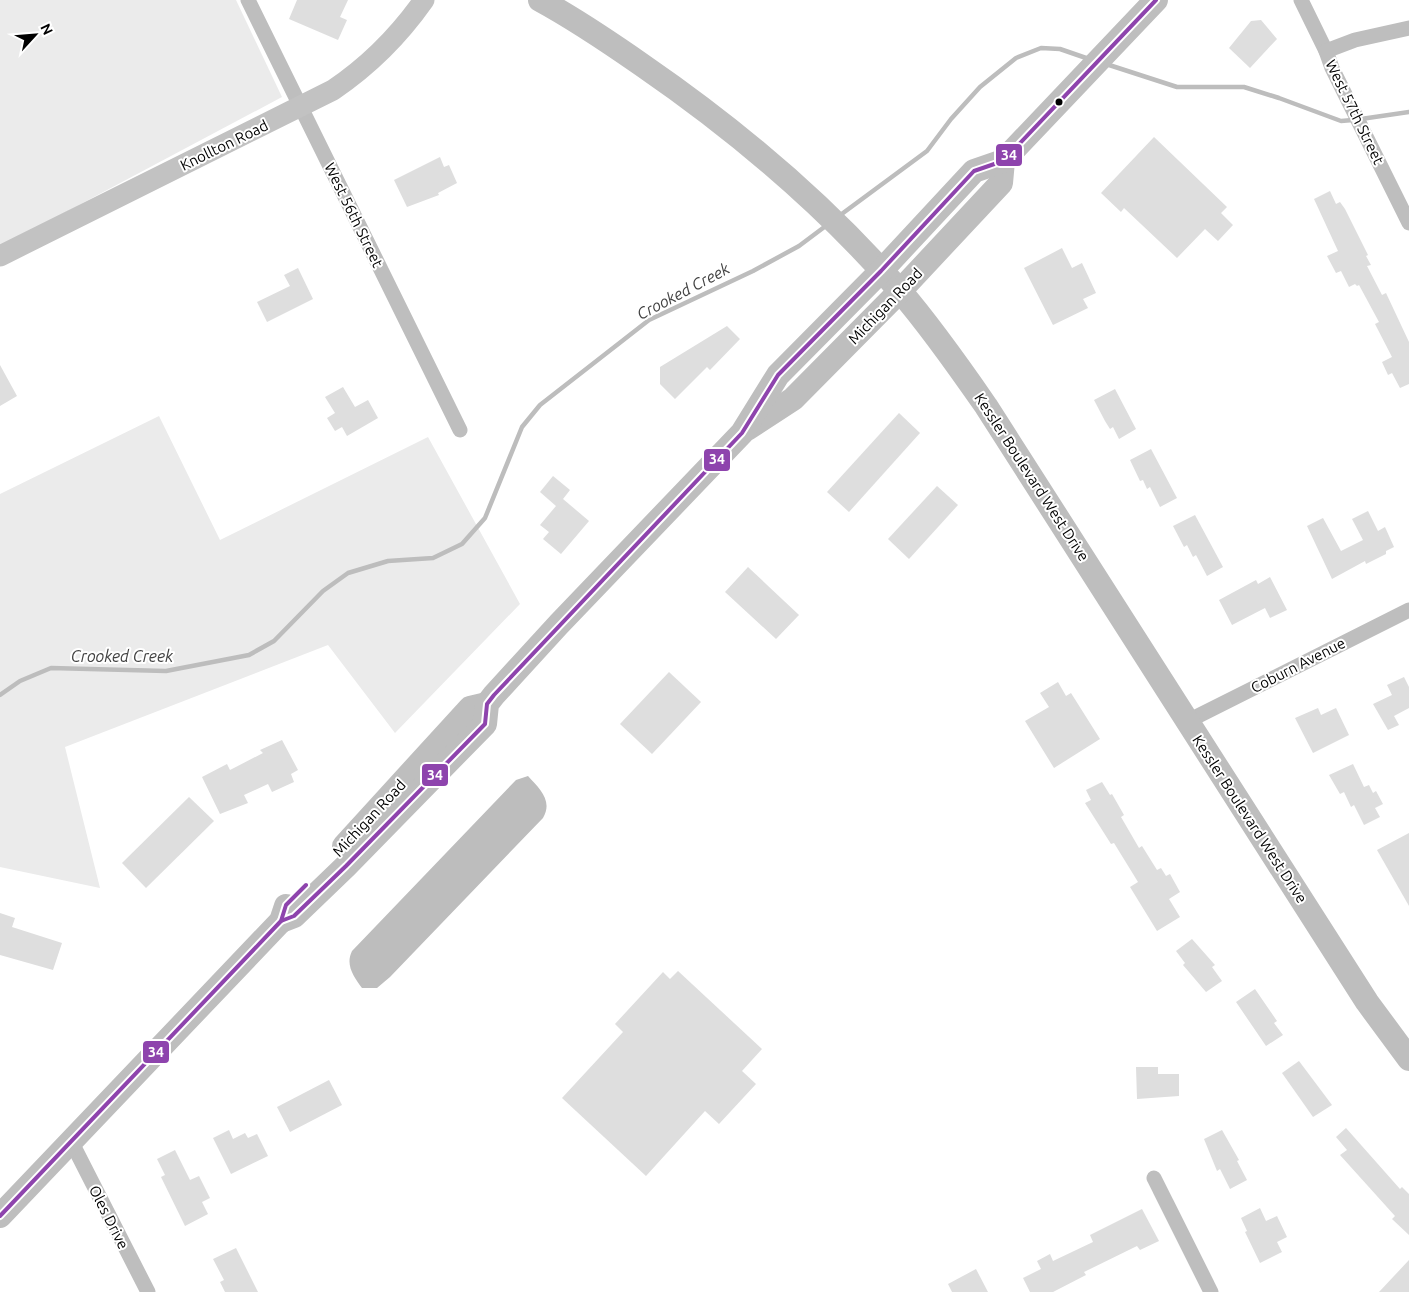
<svg xmlns="http://www.w3.org/2000/svg" width="1409" height="1292" viewBox="0 0 1409 1292" font-family="Ubuntu,sans-serif">
  <style>
    .green { fill: #ebebeb }
    .water { fill: #bdbdbd }
    .lines { fill: none; stroke-linecap: round; stroke-linejoin: round }
    .stream { stroke: #bdbdbd; stroke-width: 4.5 }
    .building { fill: #dedede }
    .street { stroke: #bebebe; stroke-width: 15 }
    .secondary { stroke: #c2c2c2; stroke-width: 21 }
    .primary { stroke: #bebebe; stroke-width: 24 }
    .bus-1-casing { stroke: #fff; stroke-width: 8 }
    .bus-1 { stroke: #8e44ad; stroke-width: 4 }
    .bus-dot { fill: #000; stroke: #fff; stroke-width: 2 }
    .labels { text-anchor: middle; dominant-baseline: central; stroke-width: 4; stroke-linejoin: round; paint-order: stroke }
    .street-label { font-size: 15px; fill: #000; stroke: #fff }
    .water-label { font-size: 16px; font-style: italic; fill: #424242; stroke: #fff }
    .line-badge { stroke: #fff; stroke-width: 2 }
    .badge-label { font-size: 14px; text-anchor: middle; font-weight: bold; fill: #fff }
  </style>
  <rect width="100%" height="100%" fill="#fff"/>
  <g class="green">
    <path d="M 0,0 L 236,0 L 282,97 L 0,247 Z"/>
    <path d="M 159,416 L 220,540 L 428,437 L 520,604 L 395,733 L 328,645 L 65,747 L 100,888 L 0,867 L 0,494 Z"/>
  </g>
  <path class="water" d="M 528,776 C 540,789 553,801 543,818 L 390,977 L 377,988 L 362,988 C 354,977 345,965 352,951 L 516,780 Z"/>
  <g class="lines">
    <g class="stream">
      <path d="M 1106,64 L 1177,87 L 1244,87 L 1279,98 L 1341,121 L 1353,120"/>
      <path d="M 1361,119 L 1409,112"/>
      <path d="M 839,216 L 927,151 L 951,119 L 980,87 L 1016,58 L 1041,48 L 1060,49 L 1089,59"/>
      <path d="M 0,695 L 20,681 L 51,668 L 166,671 L 249,655 L 274,641 L 323,591 L 348,573 L 388,561 L 433,558 L 462,544 L 485,518 L 522,427 L 540,405 L 649,320 L 753,271 L 799,246 L 827,225"/>
    </g>
  </g>
  <g class="building">
    <path d="M 297,0 L 348,0 L 340,17 L 347,20 L 338,40 L 289,19 Z"/>
    <path d="M 1261,20 L 1277,39 L 1250,68 L 1229,48 L 1251,21 Z"/>
    <path d="M 1154,137 L 1227,207 L 1221,213 L 1233,225 L 1218,241 L 1205,229 L 1177,258 L 1124,208 L 1121,212 L 1101,193 Z"/>
    <path d="M 440,157 L 444,167 L 449,165 L 457,183 L 438,193 L 439,195 L 407,207 L 394,180 Z"/>
    <path d="M 1330,191 L 1336,204 L 1340,202 L 1345,209 L 1368,255 L 1366,256 L 1371,265 L 1367,266 L 1382,295 L 1386,293 L 1409,342 L 1409,384 L 1400,388 L 1392,373 L 1388,375 L 1382,362 L 1392,357 L 1375,324 L 1379,322 L 1359,285 L 1357,286 L 1355,284 L 1349,287 L 1341,271 L 1336,273 L 1327,256 L 1338,251 L 1314,199 Z"/>
    <path d="M 1062,248 L 1072,268 L 1082,263 L 1096,293 L 1083,299 L 1088,308 L 1053,325 L 1024,268 Z"/>
    <path d="M 298,268 L 313,299 L 267,322 L 257,302 L 290,286 L 284,275 Z"/>
    <path d="M 727,326 L 740,339 L 710,370 L 707,367 L 675,399 L 660,384 L 660,367 Z"/>
    <path d="M 0,365 L 17,396 L 0,406 Z"/>
    <path d="M 343,387 L 355,407 L 368,400 L 378,418 L 347,436 L 342,427 L 335,431 L 327,418 L 335,413 L 325,397 Z"/>
    <path d="M 1115,389 L 1136,429 L 1119,439 L 1113,427 L 1110,429 L 1105,421 L 1094,400 Z"/>
    <path d="M 899,413 L 920,433 L 849,512 L 827,492 Z"/>
    <path d="M 1151,449 L 1177,498 L 1160,507 L 1150,487 L 1147,489 L 1143,480 L 1140,481 L 1130,460 Z"/>
    <path d="M 553,476 L 570,490 L 563,499 L 589,521 L 561,554 L 543,539 L 549,532 L 540,525 L 556,506 L 540,492 Z"/>
    <path d="M 937,486 L 958,505 L 909,559 L 888,539 Z"/>
    <path d="M 1368,511 L 1378,531 L 1385,527 L 1394,547 L 1386,551 L 1386,554 L 1366,564 L 1365,561 L 1332,579 L 1307,526 L 1323,518 L 1341,551 L 1363,540 L 1352,519 Z"/>
    <path d="M 1195,515 L 1223,567 L 1207,576 L 1196,555 L 1193,557 L 1187,545 L 1184,547 L 1173,526 Z"/>
    <path d="M 748,567 L 799,615 L 776,639 L 725,592 Z"/>
    <path d="M 1270,577 L 1287,610 L 1270,618 L 1265,608 L 1232,625 L 1219,600 L 1256,580 L 1258,584 Z"/>
    <path d="M 669,672 L 701,702 L 652,754 L 620,724 Z"/>
    <path d="M 1404,677 L 1409,687 L 1409,708 L 1394,716 L 1399,725 L 1388,730 L 1373,704 L 1392,695 L 1387,685 Z"/>
    <path d="M 1058,682 L 1066,696 L 1071,693 L 1100,739 L 1054,768 L 1025,721 L 1049,707 L 1040,693 Z"/>
    <path d="M 1318,708 L 1321,715 L 1336,708 L 1349,735 L 1313,753 L 1295,718 Z"/>
    <path d="M 282,740 L 298,770 L 291,774 L 294,782 L 272,792 L 268,784 L 244,795 L 248,803 L 220,814 L 202,777 L 227,764 L 230,770 L 263,753 L 260,750 Z"/>
    <path d="M 1353,764 L 1364,787 L 1369,785 L 1373,793 L 1376,791 L 1383,804 L 1375,808 L 1380,817 L 1364,825 L 1354,805 L 1351,807 L 1344,792 L 1340,794 L 1329,775 Z"/>
    <path d="M 1102,782 L 1110,795 L 1112,794 L 1124,815 L 1121,817 L 1139,848 L 1142,846 L 1157,870 L 1161,868 L 1166,876 L 1170,874 L 1180,892 L 1169,899 L 1180,917 L 1157,931 L 1130,887 L 1138,882 L 1114,843 L 1111,844 L 1085,803 L 1091,800 L 1086,790 Z"/>
    <path d="M 189,797 L 214,821 L 146,888 L 122,863 Z"/>
    <path d="M 1409,833 L 1409,906 L 1377,850 Z"/>
    <path d="M 0,913 L 15,918 L 12,927 L 62,943 L 53,970 L 0,955 Z"/>
    <path d="M 1192,939 L 1215,965 L 1212,967 L 1222,981 L 1206,992 L 1183,965 L 1185,963 L 1176,951 Z"/>
    <path d="M 678,971 L 762,1049 L 742,1071 L 756,1084 L 719,1124 L 705,1111 L 646,1176 L 562,1098 L 623,1032 L 615,1024 L 663,972 L 670,979 Z"/>
    <path d="M 1255,989 L 1277,1021 L 1274,1023 L 1283,1035 L 1266,1046 L 1236,1002 Z"/>
    <path d="M 1299,1061 L 1332,1105 L 1313,1117 L 1282,1073 Z"/>
    <path d="M 1136,1067 L 1158,1067 L 1158,1074 L 1179,1074 L 1179,1096 L 1137,1099 Z"/>
    <path d="M 329,1080 L 342,1105 L 290,1132 L 277,1107 Z"/>
    <path d="M 1346,1128 L 1400,1189 L 1402,1187 L 1409,1194 L 1409,1235 L 1392,1219 L 1395,1216 L 1340,1155 L 1347,1150 L 1336,1137 Z"/>
    <path d="M 229,1130 L 233,1139 L 245,1133 L 248,1138 L 257,1134 L 268,1156 L 231,1174 L 213,1138 Z"/>
    <path d="M 1222,1130 L 1239,1160 L 1237,1161 L 1247,1180 L 1230,1189 L 1220,1169 L 1217,1171 L 1204,1139 Z"/>
    <path d="M 175,1150 L 190,1180 L 199,1176 L 210,1198 L 202,1202 L 208,1214 L 185,1226 L 161,1177 L 165,1175 L 157,1159 Z"/>
    <path d="M 1260,1208 L 1266,1221 L 1277,1216 L 1287,1237 L 1277,1242 L 1282,1252 L 1260,1263 L 1245,1232 L 1247,1231 L 1241,1218 Z"/>
    <path d="M 1142,1209 L 1159,1241 L 1140,1250 L 1137,1246 L 1084,1272 L 1086,1275 L 1053,1292 L 1030,1292 L 1023,1278 L 1041,1269 L 1037,1261 L 1050,1254 L 1053,1261 L 1093,1242 L 1090,1235 Z"/>
    <path d="M 236,1248 L 258,1292 L 225,1292 L 220,1282 L 224,1280 L 213,1259 Z"/>
    <path d="M 1409,1260 L 1409,1292 L 1379,1292 Z"/>
    <path d="M 976,1269 L 988,1292 L 952,1292 L 948,1284 Z"/>
  </g>
  <g class="lines">
    <g class="street">
      <path d="M 248,0 L 460,430"/>
      <path d="M 1301,0 L 1326,51 L 1332,68 L 1409,223"/>
      <path d="M 1326,51 L 1355,40 L 1409,28"/>
      <path d="M 1188,721 L 1409,610"/>
      <path d="M 71,1141 L 148,1292"/>
      <path d="M 1154,1178 L 1211,1292"/>
    </g>
    <path class="secondary" d="M 0,256 L 333,90 C 370,65 398,37 424,0"/>
    <g class="primary">
      <path d="M 540,0 C 575,19 609,42 642,65 C 735,129 826,206 900,291 C 931,327 959,367 986,406 L 1367,1002 L 1409,1059"/>
      <path d="M 747,429 L 793,399 L 900,291 L 1001,183 L 1003,161"/>
      <path d="M 344,846 L 470,708 L 487,704"/>
      <path d="M 281,921 L 294,916 L 346,866 L 485,724 L 487,704 L 494,695 L 559,624 L 742,433 L 778,375 L 881,271 L 974,171 L 1003,161 L 1156,0"/>
      <path d="M 0,1216 L 281,921 L 286,906"/>
    </g>
    <defs>
      <g id="bus-1">
        <path d="M 281,921 L 294,916 L 346,866 L 485,724 L 487,704 L 494,695 L 742,433 L 778,375 L 881,271 L 974,171 L 1003,161 L 1156,0"/>
        <path d="M 0,1216 L 281,921 L 286,905 L 306,885"/>
      </g>
    </defs>
    <use href="#bus-1" class="bus-1-casing"/>
    <use href="#bus-1" class="bus-1"/>
  </g>
  <circle class="bus-dot" cx="1059" cy="102" r="4.5"/>
  <g class="labels">
    <g class="street-label">
      <text transform="translate(1355 112) rotate(64)">West 57th Street</text>
      <text transform="translate(224 145) rotate(-26)">Knollton Road</text>
      <text transform="translate(354 215) rotate(64)">West 56th Street</text>
      <text transform="translate(885 306) rotate(-46)">Michigan Road</text>
      <text transform="translate(1032 477) rotate(57)">Kessler Boulevard West Drive</text>
      <text transform="translate(1298 665) rotate(-27)">Coburn Avenue</text>
      <text transform="translate(369 818) rotate(-47)">Michigan Road</text>
      <text transform="translate(1250 819) rotate(57)">Kessler Boulevard West Drive</text>
      <text transform="translate(109 1217) rotate(63)">Oles Drive</text>
    </g>
    <g class="water-label">
      <text transform="translate(683 291) rotate(-28)">Crooked Creek</text>
      <text x="122" y="656">Crooked Creek</text>
    </g>
  </g>
  <g class="line-badge">
    <rect x="995" y="143" width="28" height="24" rx="5" fill="#8e44ad"/>
    <rect x="703" y="448" width="28" height="24" rx="5" fill="#8e44ad"/>
    <rect x="421" y="763" width="28" height="24" rx="5" fill="#8e44ad"/>
    <rect x="142" y="1040" width="28" height="24" rx="5" fill="#8e44ad"/>
  </g>
  <g class="badge-label">
    <text x="1009" y="160">34</text>
    <text x="717" y="464">34</text>
    <text x="435" y="780">34</text>
    <text x="156" y="1057">34</text>
  </g>
  <g transform="translate(35 35) rotate(64)" stroke="#ffffff" stroke-width="4" paint-order="stroke">
  <path d="M0-4L9 19L0 12L-9 19Z" fill="#000000"/>
  <text y="-8" font-size="14" font-weight="bold" text-anchor="middle" fill="#000000">N</text>
  </g>
</svg>
